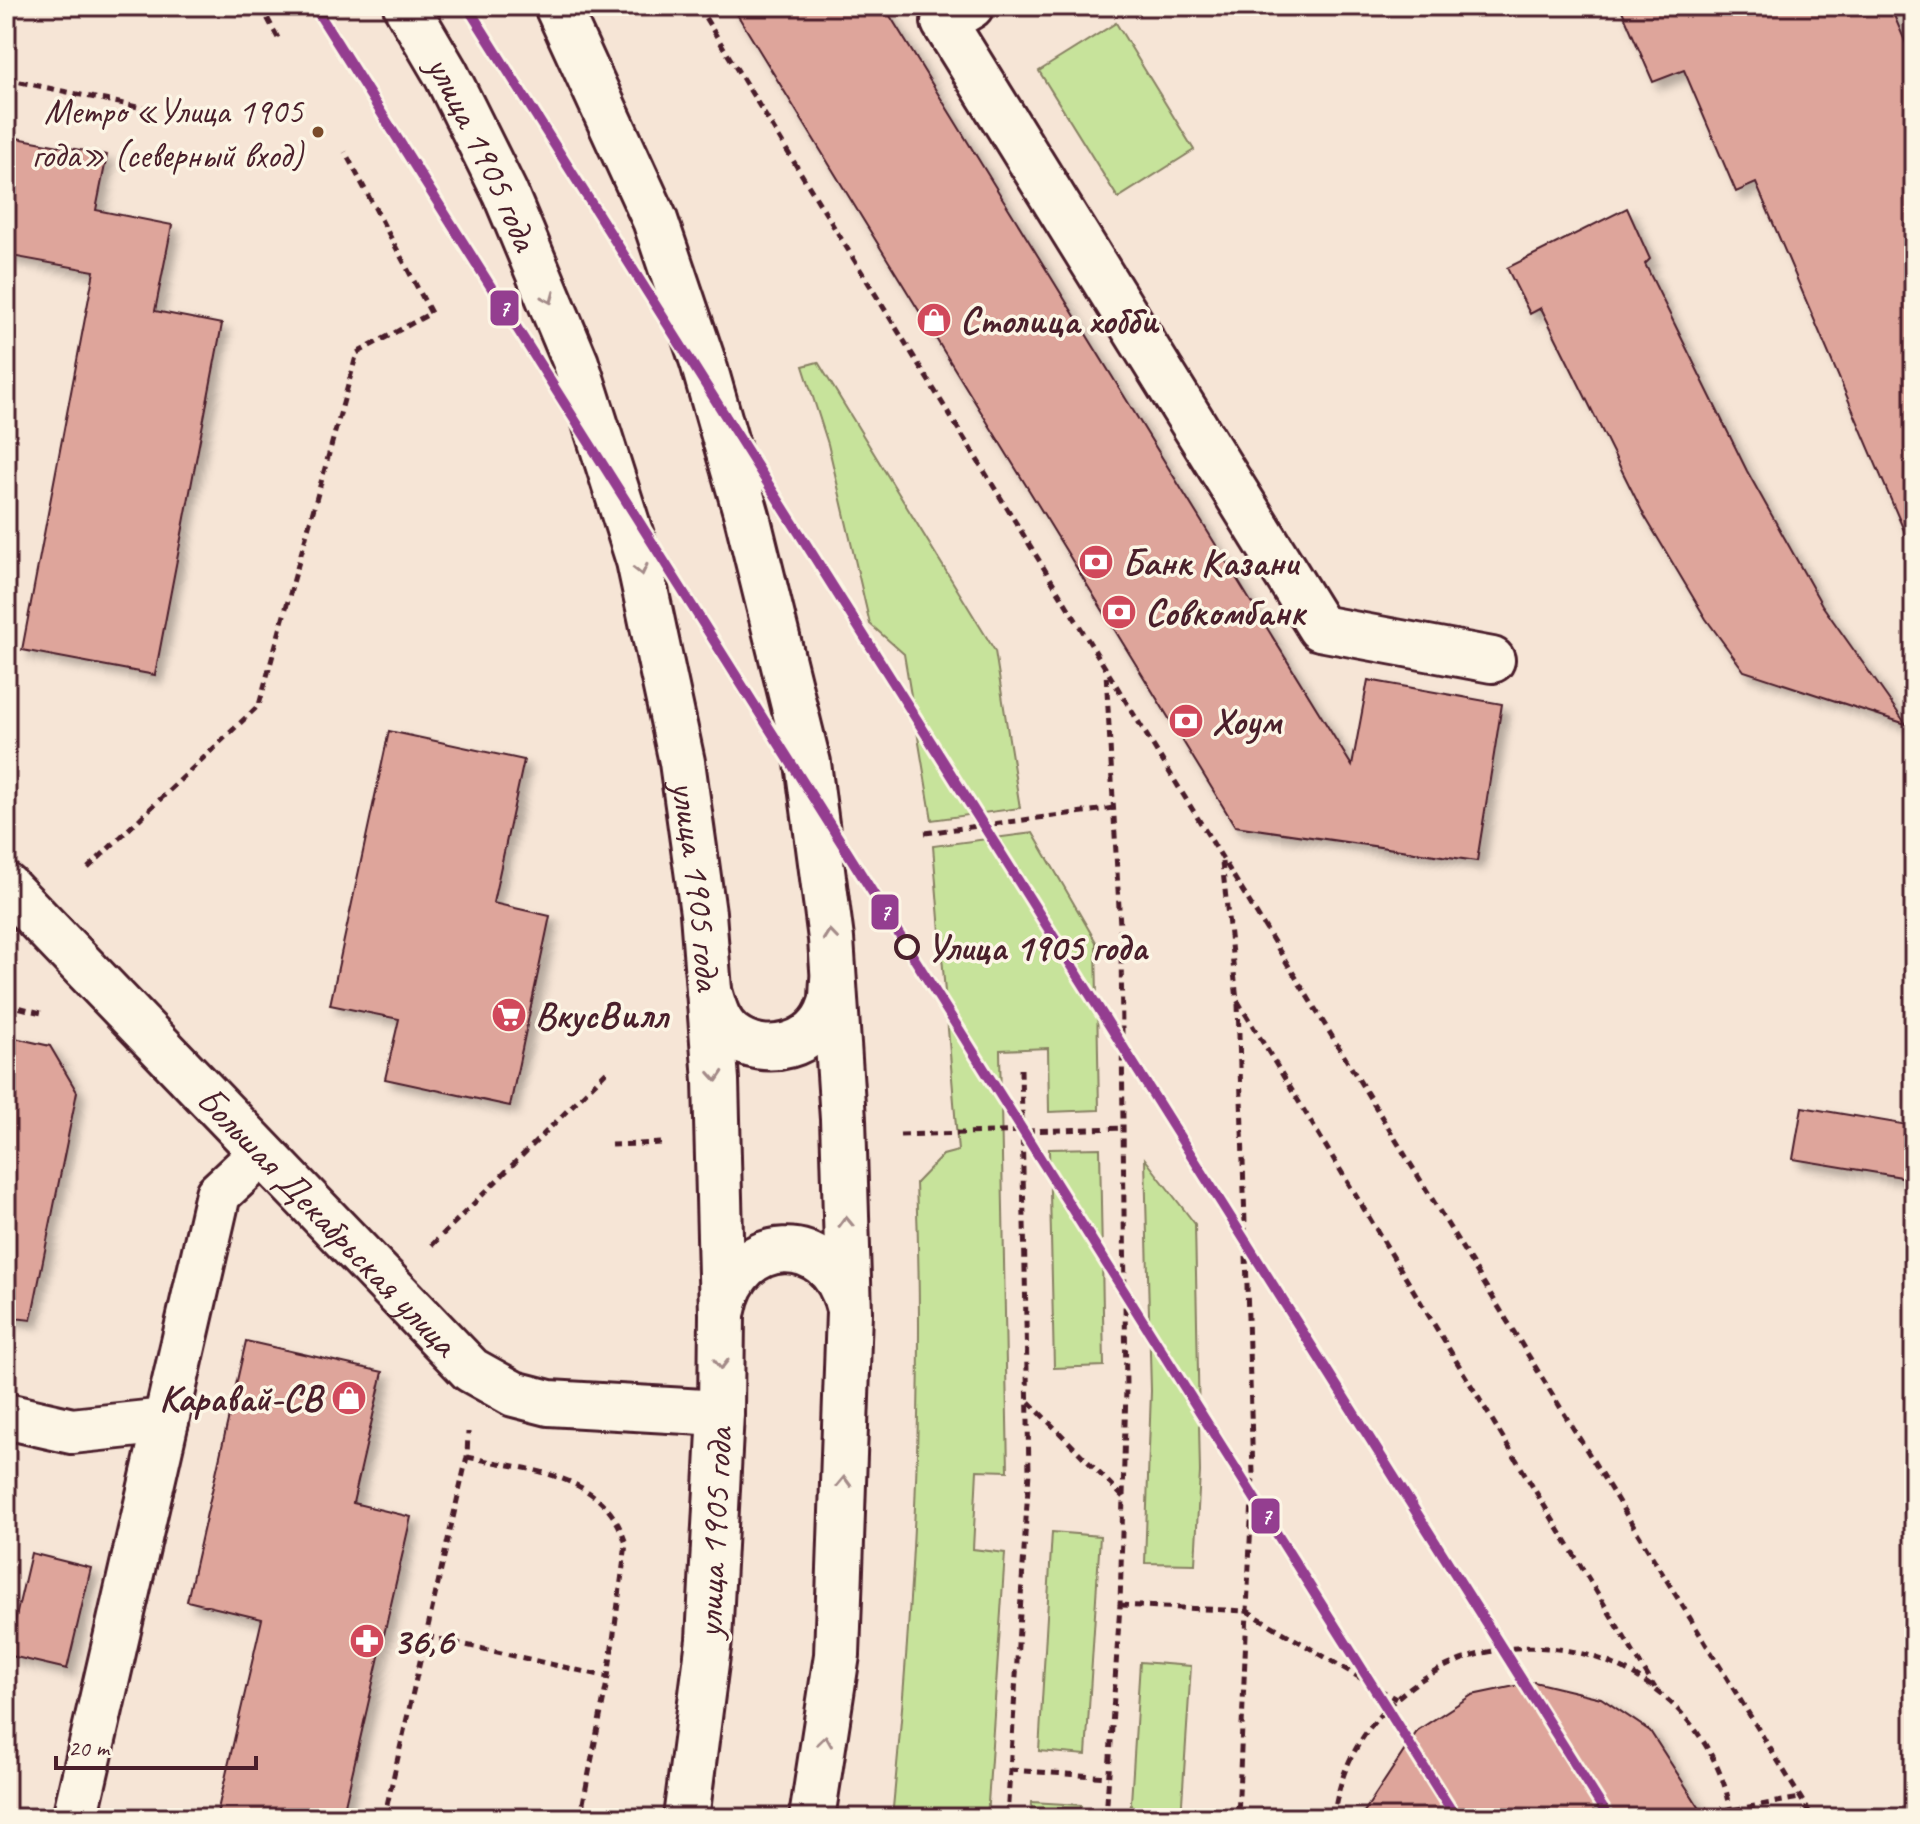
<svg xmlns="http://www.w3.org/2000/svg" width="1920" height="1824" viewBox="0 0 1920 1824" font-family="Caveat,sans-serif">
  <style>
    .green { fill: #c7e39b; stroke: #888163; stroke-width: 2 }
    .building { fill: #dea59b; stroke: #4a1f2b; stroke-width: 2; filter: url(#shadow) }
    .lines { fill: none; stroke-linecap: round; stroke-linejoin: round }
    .minor-casing { stroke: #4a1f2b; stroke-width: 50 }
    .major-casing { stroke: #4a1f2b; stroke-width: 50 }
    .path { stroke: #4a1f2b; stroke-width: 5; stroke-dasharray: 8 6; stroke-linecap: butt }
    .minor { stroke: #fcf5e5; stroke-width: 44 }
    .major { stroke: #fcf5e5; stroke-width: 44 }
    .metro-1-casing { stroke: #fcf5e5; stroke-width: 16 }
    .metro-1 { stroke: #943e90; stroke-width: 10 }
    .oneway { stroke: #a38a88 }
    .bus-dot { fill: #7a4b2a; stroke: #fcf5e5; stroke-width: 3 }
    .stop-dot { fill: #fcf5e5; stroke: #4a1f2b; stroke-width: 4 }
    .labels { text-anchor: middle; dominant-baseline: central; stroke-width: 7; stroke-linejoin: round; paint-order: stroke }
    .bus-label { font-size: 36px; fill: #4a1f2b; stroke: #fcf5e5; text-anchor: end }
    .street-label { font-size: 38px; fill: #4a1f2b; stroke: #fcf5e5 }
    .poi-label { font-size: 38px; font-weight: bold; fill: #4a1f2b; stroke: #fcf5e5; text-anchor: start }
    .stop-label { font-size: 38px; font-weight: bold; fill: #4a1f2b; stroke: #fcf5e5; text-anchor: start }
    .line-badge { stroke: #fcf5e5; stroke-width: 3 }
    .badge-label { font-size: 22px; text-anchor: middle; font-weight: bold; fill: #fff }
  </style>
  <defs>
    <filter id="shadow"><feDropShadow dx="7" dy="7" stdDeviation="4" flood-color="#0004"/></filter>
  </defs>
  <rect width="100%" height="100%" fill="#f6e5d6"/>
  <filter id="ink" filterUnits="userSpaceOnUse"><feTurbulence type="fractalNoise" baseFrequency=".0125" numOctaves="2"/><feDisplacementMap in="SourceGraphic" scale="16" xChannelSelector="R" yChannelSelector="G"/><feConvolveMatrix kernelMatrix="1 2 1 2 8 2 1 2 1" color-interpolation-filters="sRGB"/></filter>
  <g filter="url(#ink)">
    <g class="green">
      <path d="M 1116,23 L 1194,150 L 1118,198 L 1039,71 Z"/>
      <path d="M 818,362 L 995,651 L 1020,808 L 932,820 L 904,654 L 870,624 L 828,444 L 803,366 Z"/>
      <path d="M 1033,833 L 1096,942 L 1099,1110 L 1049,1112 L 1048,1048 L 1000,1050 L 1008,1471 L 977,1470 L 973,1549 L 1005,1553 L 987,1818 L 892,1818 C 913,1606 925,1395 916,1183 L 943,1155 L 958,1151 L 933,846 Z"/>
      <path d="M 1100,1148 L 1104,1366 L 1054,1368 L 1049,1149 Z"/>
      <path d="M 1145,1159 L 1195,1224 L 1200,1472 L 1195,1564 L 1145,1563 L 1151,1391 Z"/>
      <path d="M 1052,1532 L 1100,1536 L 1086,1755 L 1039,1751 Z"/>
      <path d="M 1140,1662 L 1191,1666 L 1181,1818 L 1130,1818 Z"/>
      <path d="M 1032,1802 L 1081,1805 L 1080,1818 L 1031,1818 Z"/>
    </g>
    <g class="building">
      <path d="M 732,6 L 884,6 L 1352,766 L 1368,680 L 1502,704 L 1477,861 L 1235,826 Z"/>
      <path d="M 1620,6 L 1890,6 L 1914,62 L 1914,554 L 1756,183 L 1736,192 L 1684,70 L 1653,82 Z"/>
      <path d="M 6,136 L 107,155 L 96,210 L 172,225 L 155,311 L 222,324 L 155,675 L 22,650 L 94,271 L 6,255 Z"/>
      <path d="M 1627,208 L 1650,259 L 1645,264 L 1747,471 L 1822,605 L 1906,724 L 1744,671 L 1706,619 L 1644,515 L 1541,308 L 1530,314 L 1507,268 Z"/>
      <path d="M 389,731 L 524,760 L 493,903 L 550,916 L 510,1106 L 385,1079 L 399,1019 L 330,1005 Z"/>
      <path d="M 6,1036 L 50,1046 L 77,1092 L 31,1320 L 6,1317 Z"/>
      <path d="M 1802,1107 L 1914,1126 L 1914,1179 L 1793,1159 Z"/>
      <path d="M 246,1341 L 383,1372 L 353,1503 L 411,1517 L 342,1818 L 216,1818 L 262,1619 L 187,1601 Z"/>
      <path d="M 31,1553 L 91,1568 L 67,1669 L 7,1655 Z"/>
      <path d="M 1534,1682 L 1601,1698 L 1650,1731 L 1706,1818 L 1360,1818 L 1418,1730 L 1472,1695 Z"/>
    </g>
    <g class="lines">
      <defs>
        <g id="minor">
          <path d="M 971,6 L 944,22 L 1320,628 L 1492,660"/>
          <path id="s1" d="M 6,886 L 471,1370 L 514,1394 L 549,1403 L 721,1413"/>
          <path d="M 709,991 C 714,1008 718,1024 732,1035 C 765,1060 817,1046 830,1006 C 833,999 832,989 833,981"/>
          <path d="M 6,1416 L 72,1431 L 166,1421"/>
          <path d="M 75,1818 L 218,1194 L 262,1153"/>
        </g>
        <g id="major">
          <path id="s2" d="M 406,6 L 446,74 L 505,193 L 576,363 L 639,561 L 682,762 L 703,913 L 716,1080 L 722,1314 L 721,1413 L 709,1640 L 686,1818"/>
          <path d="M 557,6 L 655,220 L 703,362 L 747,516 L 808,763 L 831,939 L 843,1119 L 849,1312 L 837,1655 L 812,1818"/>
          <path d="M 723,1310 C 736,1233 830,1229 848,1306"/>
        </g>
      </defs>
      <use href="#minor" class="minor-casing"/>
      <use href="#major" class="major-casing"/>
      <g class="path">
        <path d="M 261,6 L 279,40"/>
        <path d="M 698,6 L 1813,1818"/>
        <path d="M 6,79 L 152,110"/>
        <path d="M 925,833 L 1114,808"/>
        <path d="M 1222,862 L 1237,1000 L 1655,1688"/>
        <path d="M 88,868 L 259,705 L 357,353 L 431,313 L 345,152"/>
        <path d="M 6,1004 L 45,1014"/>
        <path d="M 1238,1004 L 1253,1474 L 1238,1818"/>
        <path d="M 900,1135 L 1123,1128"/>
        <path d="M 611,1145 L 663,1143"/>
        <path d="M 432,1245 L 608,1070"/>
        <path d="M 1029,1402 L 1123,1497"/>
        <path d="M 467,1457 C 530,1470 605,1473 626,1544 L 608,1677 L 580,1818"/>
        <path d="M 1120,1605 L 1247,1611 L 1396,1699"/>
        <path d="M 426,1636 L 608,1677"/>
        <path d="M 1010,1770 L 1108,1777"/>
        <path d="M 1692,1817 L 1800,1798"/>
        <path d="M 384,1818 L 467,1457 L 468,1432"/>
        <path d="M 1007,1818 L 1029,1472 L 1021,1069"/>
        <path d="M 1106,1818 L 1120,1605 L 1126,1389 L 1121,944 L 1106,672"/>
        <path d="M 1333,1818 C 1337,1796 1342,1774 1353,1754 C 1416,1637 1573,1611 1670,1702 C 1703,1732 1726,1774 1732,1818"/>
      </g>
      <use href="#minor" class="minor"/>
      <use href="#major" class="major"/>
      <defs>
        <g id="metro-1">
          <path d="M 314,6 L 1456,1818"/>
          <path d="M 467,6 L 1609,1818"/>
        </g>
      </defs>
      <use href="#metro-1" class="metro-1-casing"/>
      <use href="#metro-1" class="metro-1"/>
    </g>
    <defs><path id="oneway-chevron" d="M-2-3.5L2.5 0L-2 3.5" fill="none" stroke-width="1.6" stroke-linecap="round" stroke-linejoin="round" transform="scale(2)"/></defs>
    <g class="oneway">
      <use href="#oneway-chevron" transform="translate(549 298) rotate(67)"/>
      <use href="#oneway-chevron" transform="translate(641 570) rotate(77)"/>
      <use href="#oneway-chevron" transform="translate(830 935) rotate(-96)"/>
      <use href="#oneway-chevron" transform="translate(716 1076) rotate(86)"/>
      <use href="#oneway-chevron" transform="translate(846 1222) rotate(-92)"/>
      <use href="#oneway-chevron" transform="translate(721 1364) rotate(90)"/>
      <use href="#oneway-chevron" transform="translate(844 1482) rotate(-88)"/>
      <use href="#oneway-chevron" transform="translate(825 1741) rotate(-82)"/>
    </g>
  </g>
  <defs>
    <symbol id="shop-disc" viewBox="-11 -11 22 22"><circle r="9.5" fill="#d1495b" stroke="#fcf5e5"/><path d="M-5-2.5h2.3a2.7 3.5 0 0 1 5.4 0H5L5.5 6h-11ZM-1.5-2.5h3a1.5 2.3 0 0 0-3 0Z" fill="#fff"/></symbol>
    <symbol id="bank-disc" viewBox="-11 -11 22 22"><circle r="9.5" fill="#d1495b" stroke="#fcf5e5"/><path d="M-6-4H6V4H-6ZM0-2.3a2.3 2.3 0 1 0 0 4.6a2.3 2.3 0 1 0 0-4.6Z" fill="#fff"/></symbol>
    <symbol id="supermarket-disc" viewBox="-11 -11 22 22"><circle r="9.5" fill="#d1495b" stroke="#fcf5e5"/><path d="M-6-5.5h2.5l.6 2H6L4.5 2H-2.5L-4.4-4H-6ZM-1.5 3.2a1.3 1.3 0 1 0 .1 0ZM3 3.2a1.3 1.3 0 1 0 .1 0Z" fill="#fff"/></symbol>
    <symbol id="pharmacy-disc" viewBox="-11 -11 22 22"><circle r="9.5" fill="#d1495b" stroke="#fcf5e5"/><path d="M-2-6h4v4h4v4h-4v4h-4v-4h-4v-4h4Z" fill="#fff"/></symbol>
  </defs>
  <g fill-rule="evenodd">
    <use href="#shop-disc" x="914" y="300" width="40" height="40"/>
    <use href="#bank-disc" x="1076" y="542" width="40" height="40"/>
    <use href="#bank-disc" x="1099" y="592" width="40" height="40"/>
    <use href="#bank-disc" x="1166" y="701" width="40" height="40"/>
    <use href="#supermarket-disc" x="489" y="995" width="40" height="40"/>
    <use href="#shop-disc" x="329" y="1378" width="40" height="40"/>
    <use href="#pharmacy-disc" x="347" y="1621" width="40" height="40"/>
  </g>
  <circle class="bus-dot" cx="318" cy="132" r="7"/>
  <circle class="stop-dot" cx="907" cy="947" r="11"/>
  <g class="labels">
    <g class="bus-label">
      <text x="303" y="111">Метро «Улица 1905<tspan x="303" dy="44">года» (северный вход)</tspan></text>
    </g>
    <g class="street-label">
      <text stroke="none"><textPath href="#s2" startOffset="166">улица 1905 года</textPath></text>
      <text stroke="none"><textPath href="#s2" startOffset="934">улица 1905 года</textPath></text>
      <text stroke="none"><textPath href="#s1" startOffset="464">Большая Декабрьская улица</textPath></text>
      <text transform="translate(714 1533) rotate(-87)">улица 1905 года</text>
    </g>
    <g class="poi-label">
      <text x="960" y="320">Столица хобби</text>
      <text x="1122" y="562">Банк Казани</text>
      <text x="1145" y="612">Совкомбанк</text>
      <text x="1212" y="721">Хоум</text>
      <text x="535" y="1015">ВкусВилл</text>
      <text x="323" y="1398" text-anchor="end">Каравай-СВ</text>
      <text x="393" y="1641">36,6</text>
    </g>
    <g class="stop-label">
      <text x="926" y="947">Улица 1905 года</text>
    </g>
  </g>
  <g class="line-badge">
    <rect x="489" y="289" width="31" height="38" rx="8" fill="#943e90"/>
    <rect x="870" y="893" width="30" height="38" rx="8" fill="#943e90"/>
    <rect x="1250" y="1497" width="31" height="38" rx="8" fill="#943e90"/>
  </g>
  <g class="badge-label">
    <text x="504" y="316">7</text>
    <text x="885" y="920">7</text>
    <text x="1266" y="1524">7</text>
  </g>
  <rect width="1920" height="1824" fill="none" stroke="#fcf5e5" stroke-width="32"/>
  <rect x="16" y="16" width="1888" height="1792" fill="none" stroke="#4a1f2b" stroke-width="3" filter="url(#ink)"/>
  <path d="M56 1756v12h200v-12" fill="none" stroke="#4a1f2b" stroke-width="4"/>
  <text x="68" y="1756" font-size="24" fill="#4a1f2b" stroke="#fcf5e5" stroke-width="6" paint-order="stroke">20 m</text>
</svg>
